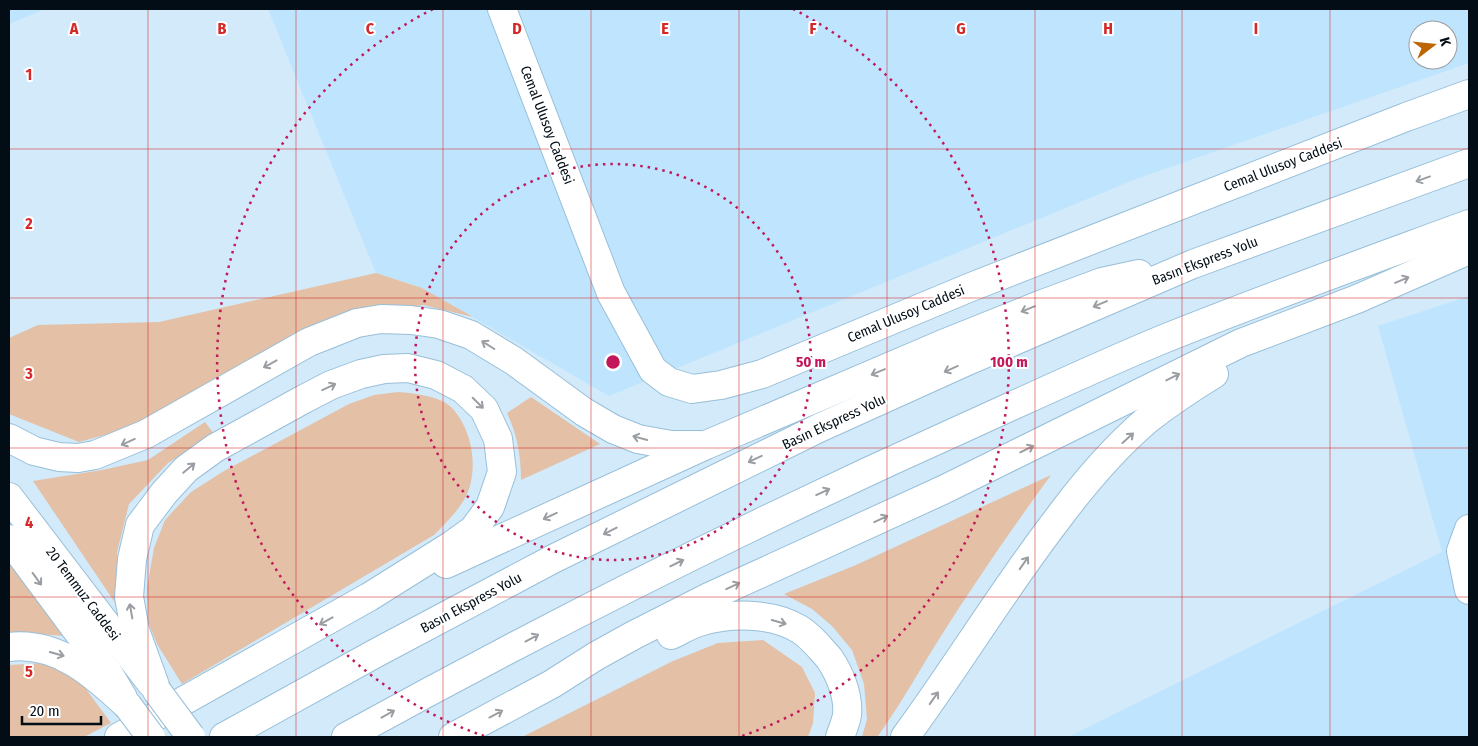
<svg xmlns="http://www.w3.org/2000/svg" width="1478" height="746" viewBox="0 0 1478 746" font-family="'Fira Sans Condensed',sans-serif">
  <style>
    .built { fill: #bfe5fe; fill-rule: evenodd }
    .green { fill: #e3c0a6 }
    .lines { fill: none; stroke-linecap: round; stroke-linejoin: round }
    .minor-casing { stroke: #98bfd8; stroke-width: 30 }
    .major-casing { stroke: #98bfd8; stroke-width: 30 }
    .highway-casing { stroke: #98bfd8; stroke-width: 30 }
    .minor { stroke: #fff; stroke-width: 28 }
    .major { stroke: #fff; stroke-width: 28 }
    .highway { stroke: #fff; stroke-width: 28 }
    .major-bridge-casing { stroke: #98bfd8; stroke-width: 30; stroke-linecap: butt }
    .major-bridge { stroke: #fff; stroke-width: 28 }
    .oneway { stroke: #9a9ea2 }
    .grid { fill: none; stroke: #d62828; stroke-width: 1; stroke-opacity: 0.55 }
    .ring { fill: none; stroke: #c2185b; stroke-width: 2.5; stroke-dasharray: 2.5 5 }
    .labels { text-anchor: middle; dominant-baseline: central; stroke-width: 4; stroke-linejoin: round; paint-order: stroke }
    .street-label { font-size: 14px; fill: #020d16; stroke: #fff }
    .grid-label { font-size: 16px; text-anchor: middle; font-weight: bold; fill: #d62828; stroke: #fff; stroke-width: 4; stroke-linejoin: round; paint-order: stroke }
    .centre { fill: #c2185b; stroke: #fff; stroke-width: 2.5 }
    .ring-label { font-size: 15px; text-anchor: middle; font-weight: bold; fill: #c2185b; stroke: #fff; stroke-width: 4; stroke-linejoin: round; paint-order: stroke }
  </style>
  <rect width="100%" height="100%" fill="#d2eafa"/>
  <g class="built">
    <path d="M 9,9 L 45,9 L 9,24 Z"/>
    <path d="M 268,9 L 1469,9 L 1469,63 L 1136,179 L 609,396 L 422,288 L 376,273 ZM 1418,30 L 1448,30 L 1448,60 L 1418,60 Z"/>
    <path d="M 1469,296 L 1469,737 L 1068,737 L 1442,552 L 1378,326 Z"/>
  </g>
  <g class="green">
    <path d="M 376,273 L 422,288 L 473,317 L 423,305 L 348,317 L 145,424 L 79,442 L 9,414 L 9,338 L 38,325 L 159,322 Z"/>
    <path d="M 398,392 C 413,393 438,396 450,406 C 473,428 480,473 464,500 C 456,513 445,524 434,535 L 182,684 L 157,644 L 149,624 L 147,588 L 154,548 L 165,520 L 191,492 L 224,471 L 349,404 L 374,395 Z"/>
    <path d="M 531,397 L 600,444 L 521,480 C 521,456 517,434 507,413 Z"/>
    <path d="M 205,422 L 214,434 L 168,463 L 129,504 L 117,552 L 118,607 L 33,481 L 102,470 L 148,460 Z"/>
    <path d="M 1051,475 C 1013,527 976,581 941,636 C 920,669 901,704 878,736 L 862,737 L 867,719 L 864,684 L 852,650 L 832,626 L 812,609 L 784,594 L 856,565 Z"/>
    <path d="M 9,559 L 64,636 L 14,632 L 9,633 Z"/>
    <path d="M 763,640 L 802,667 L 815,693 L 813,723 L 808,737 L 522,737 L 673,661 L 718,643 Z"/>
    <path d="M 43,663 L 68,672 L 80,681 L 111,723 L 84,737 L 9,737 L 9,665 Z"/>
  </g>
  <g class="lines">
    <defs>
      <path id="minor" d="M 1469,529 L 1461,551 L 1469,590"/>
      <g id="major">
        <path d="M 502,9 L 611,293 L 653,370 L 669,382 L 692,389 L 721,385 L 762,374 L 971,287 L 1406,117 L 1469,94"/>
        <path d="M 9,497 L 151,683"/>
        <path d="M 9,539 L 107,671 L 123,698"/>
      </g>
      <g id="highway">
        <path d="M 9,438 L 34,451 L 59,457 L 78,458 L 95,455 L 146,434 L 309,342 L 357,323 L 381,319 L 411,320 L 439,324 L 471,335 L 514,361 L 584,412 L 613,429 L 638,439 L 671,445 L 699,445"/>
        <path d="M 446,564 L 706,445 L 943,344 L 1040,305 L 1102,282 L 1139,274"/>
        <path d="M 671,635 C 680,631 689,625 699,622 C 729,613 771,612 799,629 C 811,636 820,648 829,658 C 840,674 849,696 847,715 C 846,722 842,731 840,737"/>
        <path d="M 9,647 C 58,641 95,675 128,706"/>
        <path d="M 119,737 L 369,597 L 452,545 L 473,530 L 490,507 L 502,472 L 498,439 L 484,409 L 463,389 L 436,375 L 408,368 L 384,369 L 361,374 L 331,385 L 304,399 L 215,448 L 186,469 L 164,493 L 140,525 L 132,559 L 129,597 L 135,630 L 157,691"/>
        <path d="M 224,737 L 376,653 L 553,559 L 819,428 L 965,362 L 1193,264 L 1469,163"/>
        <path d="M 346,737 C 549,625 756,521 968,426 C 1032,397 1096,367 1161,340 C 1263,299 1366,262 1469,224"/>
        <path d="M 453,737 L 552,684 L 596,656 L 634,635 L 709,597 L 943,490 L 1241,343 L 1357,299 L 1469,250"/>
        <path d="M 905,737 C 958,665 1004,588 1059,517 C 1085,482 1114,448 1148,419 C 1169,403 1191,388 1214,374"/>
      </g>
    </defs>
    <use href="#minor" class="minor-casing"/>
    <use href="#major" class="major-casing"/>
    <use href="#highway" class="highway-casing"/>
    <use href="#minor" class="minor"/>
    <use href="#major" class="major"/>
    <use href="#highway" class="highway"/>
    <defs>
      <g id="major-bridge">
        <path d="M 157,691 L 191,737"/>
        <path d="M 128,706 L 151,737"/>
      </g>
    </defs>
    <use href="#major-bridge" class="major-bridge-casing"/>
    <use href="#major-bridge" class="major-bridge"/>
  </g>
  <defs><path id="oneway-shaft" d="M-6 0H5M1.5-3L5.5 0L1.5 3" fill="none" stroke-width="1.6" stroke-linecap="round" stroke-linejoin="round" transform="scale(1.25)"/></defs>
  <g class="oneway">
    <use href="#oneway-shaft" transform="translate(1423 179) rotate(160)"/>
    <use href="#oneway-shaft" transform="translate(1402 280) rotate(-23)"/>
    <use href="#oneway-shaft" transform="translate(1100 304) rotate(157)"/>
    <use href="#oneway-shaft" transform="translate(1028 309) rotate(158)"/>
    <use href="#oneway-shaft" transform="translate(488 345) rotate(-148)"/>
    <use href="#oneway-shaft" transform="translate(270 364) rotate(151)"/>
    <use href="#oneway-shaft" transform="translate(951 369) rotate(156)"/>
    <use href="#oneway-shaft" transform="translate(878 372) rotate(157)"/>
    <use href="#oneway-shaft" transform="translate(1173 377) rotate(-27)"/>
    <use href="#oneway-shaft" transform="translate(329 387) rotate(-25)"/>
    <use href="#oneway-shaft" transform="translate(478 403) rotate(45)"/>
    <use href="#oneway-shaft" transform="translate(640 438) rotate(-165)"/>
    <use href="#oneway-shaft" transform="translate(1128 438) rotate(-42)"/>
    <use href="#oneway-shaft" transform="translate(128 442) rotate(156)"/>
    <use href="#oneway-shaft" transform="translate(1027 449) rotate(-26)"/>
    <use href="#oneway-shaft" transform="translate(755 459) rotate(155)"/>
    <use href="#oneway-shaft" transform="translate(189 468) rotate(-40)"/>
    <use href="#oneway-shaft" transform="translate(823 492) rotate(-25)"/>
    <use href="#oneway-shaft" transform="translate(550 516) rotate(155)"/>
    <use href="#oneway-shaft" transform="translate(881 519) rotate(-25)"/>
    <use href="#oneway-shaft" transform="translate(610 531) rotate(153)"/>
    <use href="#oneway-shaft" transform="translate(677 563) rotate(-26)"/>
    <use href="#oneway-shaft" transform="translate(1024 563) rotate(-55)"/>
    <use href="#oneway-shaft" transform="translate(37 579) rotate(54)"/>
    <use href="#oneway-shaft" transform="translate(733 586) rotate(-25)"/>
    <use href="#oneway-shaft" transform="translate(131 611) rotate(-100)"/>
    <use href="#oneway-shaft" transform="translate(326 621) rotate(151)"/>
    <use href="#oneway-shaft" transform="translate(779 622) rotate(16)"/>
    <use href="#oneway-shaft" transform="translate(532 638) rotate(-28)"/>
    <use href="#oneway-shaft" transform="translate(57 654) rotate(16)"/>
    <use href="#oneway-shaft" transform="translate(934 698) rotate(-55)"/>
    <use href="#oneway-shaft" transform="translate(388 714) rotate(-29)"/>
    <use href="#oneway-shaft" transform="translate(496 714) rotate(-28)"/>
  </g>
  <path class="grid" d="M 148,9 L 148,737M 296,9 L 296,737M 443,9 L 443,737M 591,9 L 591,737M 739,9 L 739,737M 887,9 L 887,737M 1035,9 L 1035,737M 1182,9 L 1182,737M 1330,9 L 1330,737M 9,149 L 1469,149M 9,298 L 1469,298M 9,448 L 1469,448M 9,597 L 1469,597"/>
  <g class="ring">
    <circle cx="613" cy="362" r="198"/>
    <path d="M484 736A396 396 0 0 1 433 9M793 9A396 396 0 0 1 742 736"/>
  </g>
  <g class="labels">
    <g class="street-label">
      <text transform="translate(547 125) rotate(69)">Cemal Ulusoy Caddesi</text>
      <text transform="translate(1283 165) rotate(-21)">Cemal Ulusoy Caddesi</text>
      <text transform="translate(1205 261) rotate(-21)">Basın Ekspress Yolu</text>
      <text transform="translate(906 314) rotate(-23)">Cemal Ulusoy Caddesi</text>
      <text transform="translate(834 422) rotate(-25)">Basın Ekspress Yolu</text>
      <text transform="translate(83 594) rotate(53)">20 Temmuz Caddesi</text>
      <text transform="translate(471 603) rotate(-28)">Basın Ekspress Yolu</text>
    </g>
  </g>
  <g class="grid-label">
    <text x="74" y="34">A</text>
    <text x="222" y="34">B</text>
    <text x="370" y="34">C</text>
    <text x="517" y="34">D</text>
    <text x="665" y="34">E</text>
    <text x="813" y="34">F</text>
    <text x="961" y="34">G</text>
    <text x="1108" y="34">H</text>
    <text x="1256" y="34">I</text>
    <text x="29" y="80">1</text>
    <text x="29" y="229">2</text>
    <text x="29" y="379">3</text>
    <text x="29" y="528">4</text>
    <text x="29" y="677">5</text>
  </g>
  <circle cx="613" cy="362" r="8" class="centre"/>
  <g class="ring-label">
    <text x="811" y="367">50 m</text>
    <text x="1009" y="367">100 m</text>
  </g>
  <rect width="1478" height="746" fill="none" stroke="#020d16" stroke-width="20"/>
  <g transform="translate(1433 45) rotate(74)"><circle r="24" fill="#ffffff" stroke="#9a9ea2"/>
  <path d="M0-4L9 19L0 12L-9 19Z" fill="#be6503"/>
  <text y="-8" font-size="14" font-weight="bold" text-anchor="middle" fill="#020d16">K</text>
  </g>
  <path d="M22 716v8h79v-8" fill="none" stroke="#020d16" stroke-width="2.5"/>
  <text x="30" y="716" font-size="15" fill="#020d16" stroke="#ffffff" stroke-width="4" paint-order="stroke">20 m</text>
</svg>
